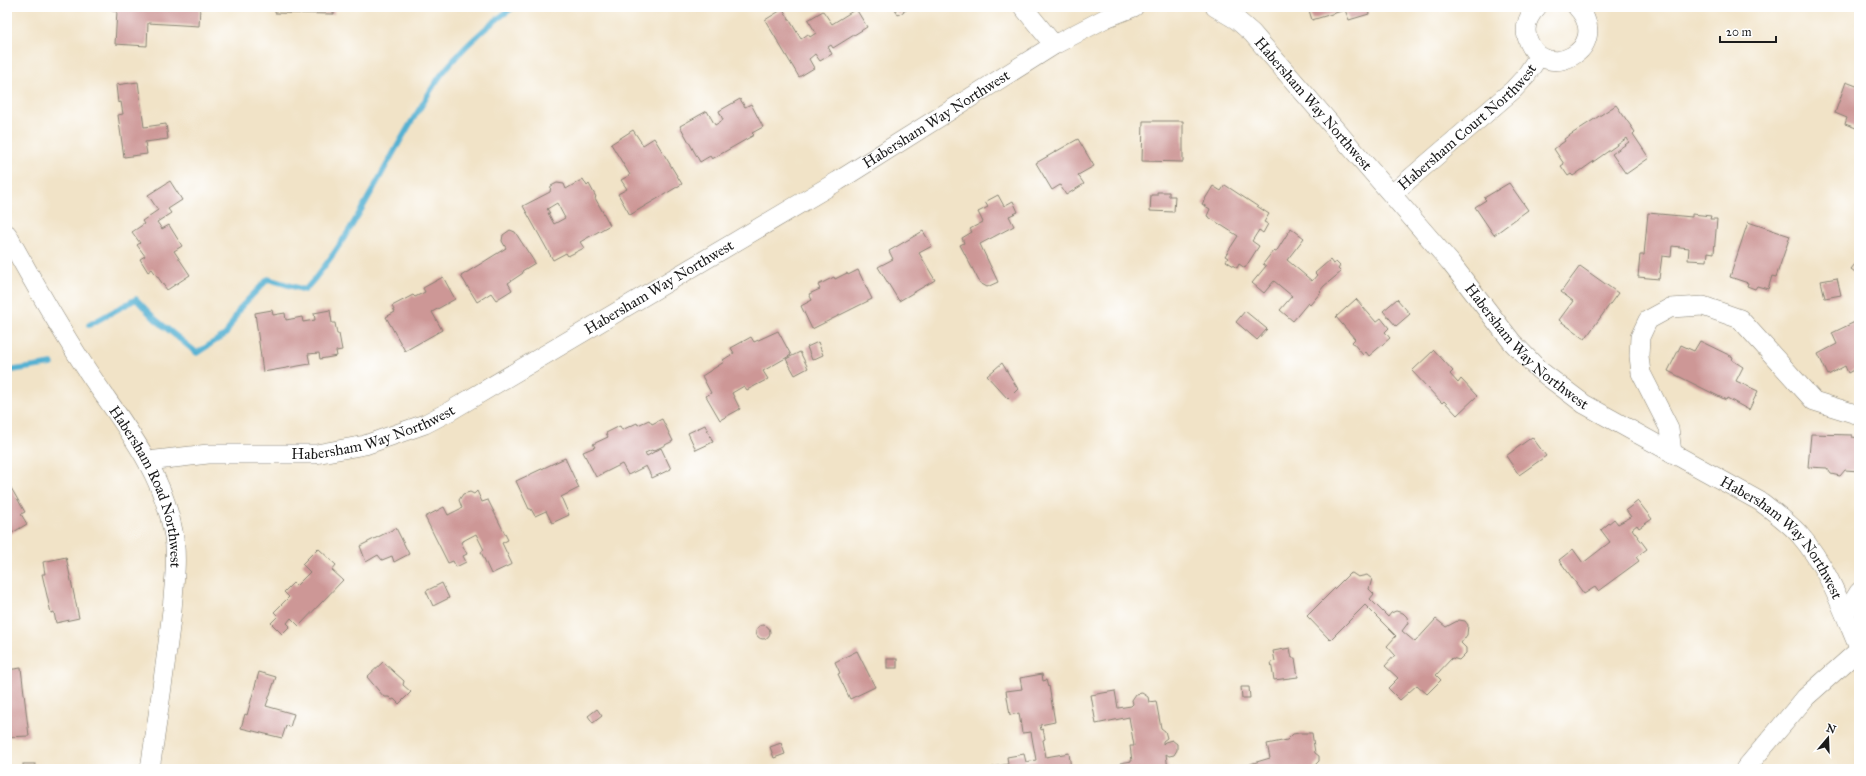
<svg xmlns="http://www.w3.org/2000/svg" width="1866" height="776" viewBox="0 0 1866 776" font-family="'IM FELL Great Primer',serif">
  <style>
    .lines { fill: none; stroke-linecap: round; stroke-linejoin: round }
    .stream { stroke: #54b1d2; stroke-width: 5.5 }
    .building { fill: #cd9796; fill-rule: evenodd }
    .minor-casing { stroke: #868072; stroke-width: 20 }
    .minor { stroke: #fff; stroke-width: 19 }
    .labels { text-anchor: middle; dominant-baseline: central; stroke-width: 3; stroke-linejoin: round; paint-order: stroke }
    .street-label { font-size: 15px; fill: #1c1c1c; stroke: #fff }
  </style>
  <rect width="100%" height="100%" fill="#fff"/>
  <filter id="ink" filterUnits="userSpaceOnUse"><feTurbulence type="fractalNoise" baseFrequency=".025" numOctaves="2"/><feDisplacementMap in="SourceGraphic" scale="8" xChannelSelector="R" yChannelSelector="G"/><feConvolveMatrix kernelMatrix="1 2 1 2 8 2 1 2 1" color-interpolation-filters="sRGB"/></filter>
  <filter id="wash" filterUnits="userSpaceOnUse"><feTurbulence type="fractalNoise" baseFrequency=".012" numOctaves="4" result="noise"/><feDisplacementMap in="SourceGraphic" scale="16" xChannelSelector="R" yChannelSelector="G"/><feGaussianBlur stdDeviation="0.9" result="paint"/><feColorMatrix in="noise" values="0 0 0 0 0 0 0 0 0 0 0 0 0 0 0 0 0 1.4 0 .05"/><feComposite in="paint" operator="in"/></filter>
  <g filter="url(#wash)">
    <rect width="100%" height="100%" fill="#f1e3c7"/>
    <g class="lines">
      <g class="stream">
        <path d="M 89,325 L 136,299 L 155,319 L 197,353 L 226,334 L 240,308 L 268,279 L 305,290 C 351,239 379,174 415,116 C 424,103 431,88 441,75 C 462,48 486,26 514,7"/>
        <path d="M 7,371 L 52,364"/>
      </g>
    </g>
    <g id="blocks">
      <g class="building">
        <path d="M 114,7 L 200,7 L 199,26 L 148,23 L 147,46 L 115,44 L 117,11 L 113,11 Z"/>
        <path d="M 275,7 L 334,7 L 334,14 L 275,13 Z"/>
        <path d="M 894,7 L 911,7 L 898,15 Z"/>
        <path d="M 1308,7 L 1367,7 L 1369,14 L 1349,20 L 1345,10 L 1312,20 Z"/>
        <path d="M 783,9 L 801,39 L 808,34 L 810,37 L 816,33 L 808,20 L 823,11 L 832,24 L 856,9 L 867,27 L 833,48 L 831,45 L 828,47 L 832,54 L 820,61 L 815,54 L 809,59 L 814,68 L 799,77 L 765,20 Z"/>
        <path d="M 138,82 L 144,127 L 166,124 L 168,139 L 145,142 L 147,154 L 124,157 L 118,115 L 123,114 L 121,102 L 118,103 L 116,85 Z"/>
        <path d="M 1846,82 L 1859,87 L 1859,129 L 1845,124 L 1847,118 L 1835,113 Z"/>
        <path d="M 740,99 L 745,107 L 751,104 L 763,127 L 752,133 L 754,135 L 712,159 L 710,156 L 700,162 L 680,126 L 707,111 L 715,125 L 723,120 L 719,111 Z"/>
        <path d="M 1616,105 L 1635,132 L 1633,134 L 1649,158 L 1626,174 L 1612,154 L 1629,142 L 1627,138 L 1573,176 L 1571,174 L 1568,176 L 1561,166 L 1564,164 L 1554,149 L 1565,141 L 1564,139 Z"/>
        <path d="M 1143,121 L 1183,121 L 1183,162 L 1142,161 Z"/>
        <path d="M 633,130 L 643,145 L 654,138 L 682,184 L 630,215 L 618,194 L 627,189 L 621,180 L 630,175 L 611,144 Z"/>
        <path d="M 1078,139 L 1094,166 L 1078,175 L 1084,184 L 1066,195 L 1060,185 L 1052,190 L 1036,163 Z"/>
        <path d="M 583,179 L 587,186 L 589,184 L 596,197 L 595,198 L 610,225 L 580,242 L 584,248 L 568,256 L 566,253 L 553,260 L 523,206 L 550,192 L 551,186 L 557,183 L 564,184 L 566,189 ZM 557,203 L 565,218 L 554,224 L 548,213 L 550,213 L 547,209 Z"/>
        <path d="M 170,181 L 182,200 L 168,209 L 171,213 L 157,222 L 162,229 L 169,225 L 182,246 L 174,251 L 190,275 L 167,290 L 152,269 L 148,272 L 140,259 L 145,256 L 137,245 L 140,243 L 132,232 L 144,224 L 142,221 L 158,210 L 148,195 Z"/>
        <path d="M 1509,183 L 1528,210 L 1494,235 L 1475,207 L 1486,200 L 1484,198 Z"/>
        <path d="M 1225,185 L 1269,214 L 1264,222 L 1268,224 L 1263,233 L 1259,230 L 1252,241 L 1259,246 L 1245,268 L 1239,264 L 1237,268 L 1226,261 L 1228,258 L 1225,256 L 1238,236 L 1207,216 L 1210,209 L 1202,204 L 1213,186 L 1221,191 Z"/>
        <path d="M 1157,192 L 1169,192 L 1169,196 L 1175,196 L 1174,212 L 1150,211 L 1151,195 L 1157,195 Z"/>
        <path d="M 998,195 L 1004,206 L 1013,201 L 1018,212 L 1009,216 L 1014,226 L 980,244 L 998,282 L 987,287 L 980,283 L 960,245 L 964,243 L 962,238 L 972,232 L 970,229 L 983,222 L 978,212 L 988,207 L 985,202 Z"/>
        <path d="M 1648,213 L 1692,217 L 1692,214 L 1711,216 L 1710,219 L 1717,219 L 1714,253 L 1708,252 L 1707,261 L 1688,260 L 1689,248 L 1672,246 L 1671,257 L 1662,256 L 1659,279 L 1638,277 L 1640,255 L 1644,255 Z"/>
        <path d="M 1748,222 L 1790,236 L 1776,277 L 1772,276 L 1768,289 L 1757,286 L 1755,289 L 1747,286 L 1748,283 L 1730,277 Z"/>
        <path d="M 1291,228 L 1304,238 L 1287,260 L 1312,281 L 1317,275 L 1315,273 L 1330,260 L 1333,264 L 1336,262 L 1340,266 L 1338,269 L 1341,272 L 1324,286 L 1320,291 L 1321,292 L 1310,305 L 1308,303 L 1293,321 L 1280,310 L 1292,296 L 1274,281 L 1264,293 L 1252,283 L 1266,266 L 1263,264 L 1273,251 L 1276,252 Z"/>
        <path d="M 510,230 L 515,232 L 535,263 L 522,271 L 523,273 L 508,283 L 512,290 L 496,300 L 491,293 L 477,302 L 461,276 L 506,248 L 502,241 L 503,235 Z"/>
        <path d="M 923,231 L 932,246 L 919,253 L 935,280 L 899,301 L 878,267 L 893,259 L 889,251 Z"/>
        <path d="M 1859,259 L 1859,275 L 1851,269 Z"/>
        <path d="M 1580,266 L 1618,293 L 1585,339 L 1559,320 L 1573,301 L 1561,292 Z"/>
        <path d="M 858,270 L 872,299 L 812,329 L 801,306 L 812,300 L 809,294 L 820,289 L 818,285 L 834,277 L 835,279 L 847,273 L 848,275 Z"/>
        <path d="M 443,277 L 455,299 L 432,312 L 442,330 L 405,351 L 386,317 L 395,312 L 392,306 L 413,295 L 415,297 L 425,292 L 423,288 Z"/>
        <path d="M 1837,278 L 1841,295 L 1825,298 L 1821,281 Z"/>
        <path d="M 1356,299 L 1376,322 L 1381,318 L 1389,328 L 1385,332 L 1390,338 L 1369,356 L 1366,352 L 1363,355 L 1352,342 L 1355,339 L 1336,317 Z"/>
        <path d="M 1397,299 L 1410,314 L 1396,326 L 1383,311 Z"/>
        <path d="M 272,310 L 273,315 L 285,313 L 286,320 L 302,317 L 303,322 L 315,320 L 314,313 L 330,310 L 332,323 L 335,323 L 337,334 L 339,334 L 342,350 L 336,351 L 337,356 L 320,359 L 319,353 L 308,354 L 310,364 L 263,372 L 255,313 Z"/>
        <path d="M 1245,311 L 1267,329 L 1257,340 L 1236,322 Z"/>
        <path d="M 1859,320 L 1859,367 L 1848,373 L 1845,366 L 1828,375 L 1818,354 L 1837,344 L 1832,333 Z"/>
        <path d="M 778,331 L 791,355 L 763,371 L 768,379 L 747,390 L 744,386 L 732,393 L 740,409 L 720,420 L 706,396 L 711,393 L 702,376 L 724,362 L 723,360 L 734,353 L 731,348 L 751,337 L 754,342 Z"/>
        <path d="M 1700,341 L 1733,357 L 1732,360 L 1743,367 L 1736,381 L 1758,391 L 1749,410 L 1727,398 L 1726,400 L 1668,371 L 1681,345 L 1694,351 Z"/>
        <path d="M 818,342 L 823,355 L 812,360 L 807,347 Z"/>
        <path d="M 1434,350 L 1453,371 L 1450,374 L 1458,383 L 1461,379 L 1477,396 L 1457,415 L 1444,401 L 1442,403 L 1412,371 Z"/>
        <path d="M 800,352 L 808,368 L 795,375 L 786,359 Z"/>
        <path d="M 1002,363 L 1018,389 L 1008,399 L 987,376 Z"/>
        <path d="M 662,419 L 673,441 L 653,451 L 652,450 L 645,453 L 647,456 L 661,448 L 671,469 L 652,478 L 646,466 L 628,475 L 622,464 L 596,477 L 583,452 L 595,447 L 593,444 L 608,437 L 606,433 L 620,426 L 622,430 L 637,423 L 638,425 L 649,420 L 652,424 Z"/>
        <path d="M 705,425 L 713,442 L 696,450 L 688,433 Z"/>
        <path d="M 1811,434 L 1852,435 L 1852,437 L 1859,438 L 1859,471 L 1845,470 L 1840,476 L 1831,474 L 1827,468 L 1808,467 Z"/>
        <path d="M 1532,437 L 1546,456 L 1519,475 L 1506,456 Z"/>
        <path d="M 565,458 L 579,488 L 561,497 L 569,515 L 552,523 L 546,511 L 535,516 L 531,509 L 529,509 L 516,481 Z"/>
        <path d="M 7,481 L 25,512 L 21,514 L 27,524 L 7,536 Z"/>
        <path d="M 477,491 L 482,502 L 488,500 L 508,540 L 502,543 L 512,564 L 491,574 L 481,552 L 484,550 L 476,534 L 461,542 L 467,554 L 463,556 L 466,562 L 456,567 L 453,561 L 448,563 L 425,517 L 444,507 L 448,515 L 462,508 L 459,500 L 463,494 L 470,492 L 474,494 Z"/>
        <path d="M 1638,501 L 1652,519 L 1639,528 L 1637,525 L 1632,529 L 1647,549 L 1636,557 L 1639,561 L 1598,591 L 1595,587 L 1584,594 L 1559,560 L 1573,549 L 1583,563 L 1610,542 L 1601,530 L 1614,519 L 1618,524 L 1631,517 L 1626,510 Z"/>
        <path d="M 396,528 L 409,554 L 394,562 L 392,556 L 382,560 L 378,555 L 366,562 L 360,546 Z"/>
        <path d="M 318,548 L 336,565 L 332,570 L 343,580 L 299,626 L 291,618 L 287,623 L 290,626 L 282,634 L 271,623 L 278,616 L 274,612 L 289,597 L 284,592 L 293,583 L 296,586 L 310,572 L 302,564 Z"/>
        <path d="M 66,557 L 79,618 L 56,623 L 54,612 L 51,613 L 42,574 L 45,574 L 43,562 Z"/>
        <path d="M 1352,573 L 1358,577 L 1367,575 L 1372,579 L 1369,589 L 1374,594 L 1370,599 L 1388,617 L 1391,613 L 1396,611 L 1403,613 L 1407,617 L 1408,623 L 1402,631 L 1415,642 L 1436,619 L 1446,627 L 1459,620 L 1465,621 L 1468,625 L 1467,635 L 1461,643 L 1466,648 L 1466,653 L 1459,660 L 1452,658 L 1436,675 L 1441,680 L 1427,694 L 1417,685 L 1400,700 L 1388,688 L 1398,678 L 1385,666 L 1395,655 L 1387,646 L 1396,636 L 1365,605 L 1330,640 L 1307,616 L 1349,574 Z"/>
        <path d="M 442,583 L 449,598 L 433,606 L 426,591 Z"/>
        <circle cx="763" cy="632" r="7"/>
        <path d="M 1290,648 L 1292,658 L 1295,658 L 1298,677 L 1274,680 L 1271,662 L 1275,661 L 1273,651 Z"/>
        <path d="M 857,651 L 875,687 L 850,699 L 838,674 L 840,673 L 835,662 Z"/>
        <rect x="887" y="659" width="10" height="9"/>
        <path d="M 383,662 L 404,681 L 403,685 L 411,692 L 399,704 L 394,699 L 392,700 L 389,697 L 384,697 L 367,677 Z"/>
        <path d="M 21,668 L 29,736 L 7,737 L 7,670 Z"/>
        <path d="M 259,672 L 276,677 L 266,706 L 294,714 L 290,727 L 286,726 L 282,738 L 241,728 L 245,714 L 247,715 Z"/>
        <path d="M 1042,674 L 1043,681 L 1046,680 L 1048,687 L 1049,686 L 1055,722 L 1040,725 L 1041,730 L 1043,729 L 1045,739 L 1043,740 L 1046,757 L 1069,753 L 1071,769 L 994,769 L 993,767 L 1008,764 L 1007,757 L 1024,754 L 1026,762 L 1036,760 L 1031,732 L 1022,733 L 1019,713 L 1010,715 L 1006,691 L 1022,689 L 1020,678 Z"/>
        <path d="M 1241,687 L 1249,687 L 1250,698 L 1242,698 Z"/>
        <path d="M 1115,691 L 1118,708 L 1131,706 L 1133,704 L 1132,700 L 1136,694 L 1142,693 L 1148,697 L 1149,702 L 1156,701 L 1161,728 L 1165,731 L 1167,738 L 1163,741 L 1163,744 L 1165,742 L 1172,740 L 1177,744 L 1177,750 L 1174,755 L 1169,756 L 1166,754 L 1168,769 L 1121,769 L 1120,763 L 1132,761 L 1130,746 L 1134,746 L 1129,717 L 1096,724 L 1091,695 Z"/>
        <path d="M 597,709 L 602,716 L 593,723 L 588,716 Z"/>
        <path d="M 1299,733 L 1312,733 L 1315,753 L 1319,756 L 1319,761 L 1314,766 L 1315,769 L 1251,769 L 1250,764 L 1270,758 L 1267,744 L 1287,740 L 1293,734 Z"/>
        <path d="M 781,743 L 785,754 L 774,758 L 770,747 Z"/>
        <rect x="23" y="764" width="12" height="5"/>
      </g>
    </g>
  </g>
  <g filter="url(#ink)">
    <use href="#blocks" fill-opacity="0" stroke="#868072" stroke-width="1"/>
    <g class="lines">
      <defs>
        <g id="minor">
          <path d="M 1023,7 L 1054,45"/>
          <path id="s1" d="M 1215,7 L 1237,20 L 1252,33 L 1450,262 L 1512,342 L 1539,370 L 1584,404 L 1761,502 C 1774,512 1788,522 1799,534 C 1828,567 1842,608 1859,648"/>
          <path d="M 1537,7 C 1529,15 1524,26 1527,37 C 1542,87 1615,48 1577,7"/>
          <path id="s2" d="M 1392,194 L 1513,90 L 1525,77 L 1539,56"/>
          <path id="s3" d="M 7,234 C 32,280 57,324 85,367 C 121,422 160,465 173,531 C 178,557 174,584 172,610 C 166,663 158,716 150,769"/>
          <path d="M 1672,453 L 1669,428 L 1641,373 L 1639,356 L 1640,337 L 1648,320 L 1670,308 L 1703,306 L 1740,319 L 1814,401 L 1859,415"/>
          <path id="s4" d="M 148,461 L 208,454 L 316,454 L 365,445 L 425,424 L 450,411 L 838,181 L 1054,45 L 1106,18 L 1134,7"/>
          <path d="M 1845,614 L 1859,592"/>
          <path d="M 1745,769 L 1806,697 L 1859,650"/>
        </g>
      </defs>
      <use href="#minor" class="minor-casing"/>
      <use href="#minor" class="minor"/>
    </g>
  </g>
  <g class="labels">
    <g class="street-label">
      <text stroke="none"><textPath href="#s1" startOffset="139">Habersham Way Northwest</textPath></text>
      <text stroke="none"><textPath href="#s4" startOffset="877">Habersham Way Northwest</textPath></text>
      <text stroke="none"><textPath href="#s2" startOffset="101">Habersham Court Northwest</textPath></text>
      <text stroke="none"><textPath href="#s4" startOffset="553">Habersham Way Northwest</textPath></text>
      <text stroke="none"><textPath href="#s1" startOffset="463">Habersham Way Northwest</textPath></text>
      <text stroke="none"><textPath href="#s4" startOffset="229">Habersham Way Northwest</textPath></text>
      <text stroke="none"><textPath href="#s3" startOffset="291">Habersham Road Northwest</textPath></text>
      <text stroke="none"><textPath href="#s1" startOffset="787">Habersham Way Northwest</textPath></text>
    </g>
  </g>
  <rect width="1866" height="776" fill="none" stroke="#fff" stroke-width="24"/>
  <g transform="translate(1828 738) rotate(19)" stroke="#ffffff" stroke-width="3" paint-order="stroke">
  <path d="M0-3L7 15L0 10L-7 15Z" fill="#1c1c1c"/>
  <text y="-6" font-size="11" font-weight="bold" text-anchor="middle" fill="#1c1c1c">N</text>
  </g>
  <path d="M1720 36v6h56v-6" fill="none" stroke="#1c1c1c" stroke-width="2"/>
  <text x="1726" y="36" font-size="12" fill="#1c1c1c" stroke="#ffffff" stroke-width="3" paint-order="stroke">20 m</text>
</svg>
